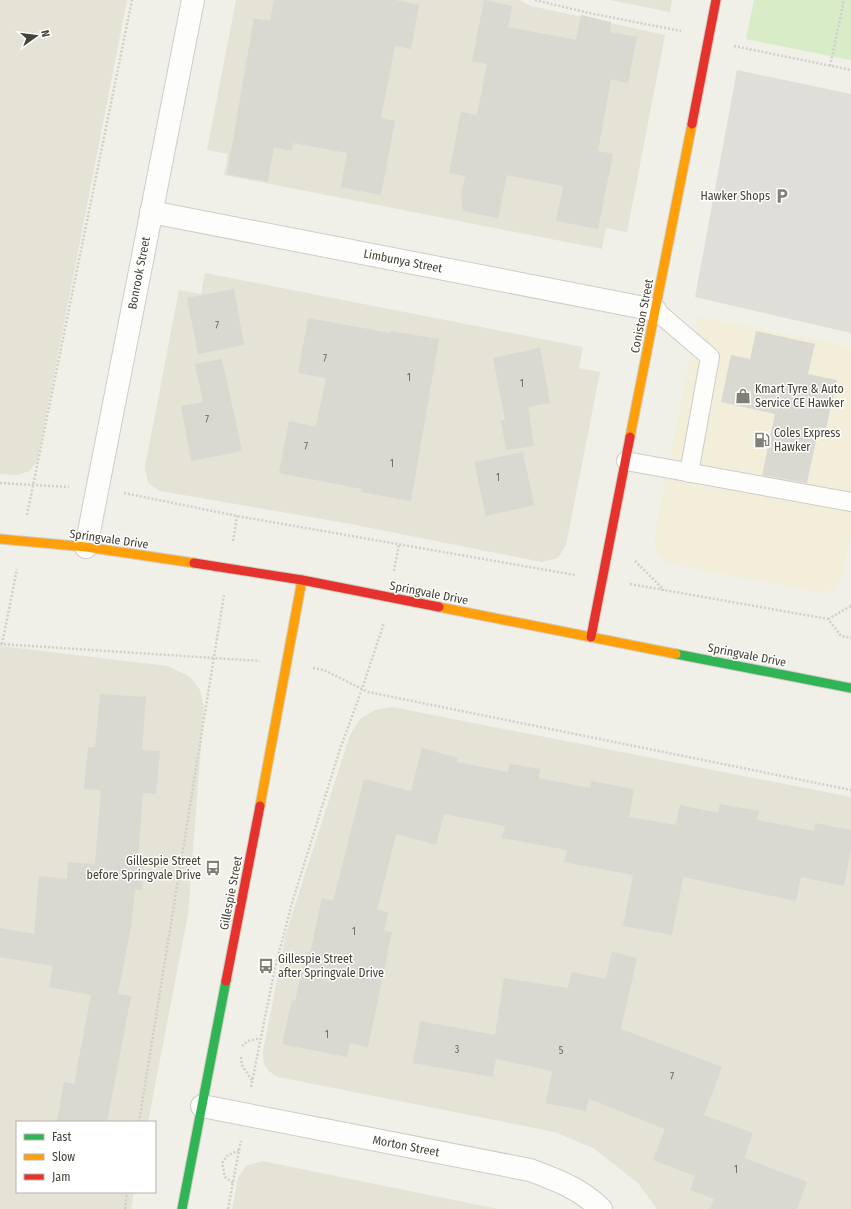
<svg xmlns="http://www.w3.org/2000/svg" width="851" height="1209" viewBox="0 0 851 1209" font-family="'Fira Sans Condensed',sans-serif">
  <style>
    .residential { fill: #e4e3d5 }
    .commercial { fill: #f3eeda }
    .green { fill: #d7ecc7 }
    .parking { fill: #dfded8 }
    .building { fill: #d9d8d1 }
    .lines { fill: none; stroke-linecap: round; stroke-linejoin: round }
    .lane-casing { stroke: #cecdc6; stroke-width: 20 }
    .street-casing { stroke: #cecdc6; stroke-width: 24 }
    .fast-casing { stroke: #d0cebf; stroke-width: 11 }
    .slow-casing { stroke: #d0cebf; stroke-width: 11 }
    .jam-casing { stroke: #d0cebf; stroke-width: 11 }
    .path { stroke: #d1cfca; stroke-width: 2.5; stroke-dasharray: 2 2; stroke-linecap: butt }
    .lane { stroke: #fdfdfc; stroke-width: 18 }
    .street { stroke: #fdfdfc; stroke-width: 22 }
    .fast { stroke: #30b455; stroke-width: 9 }
    .slow { stroke: #ff9f0a; stroke-width: 9 }
    .jam { stroke: #e5322d; stroke-width: 9 }
    .labels { text-anchor: middle; dominant-baseline: central; stroke-width: 3; stroke-linejoin: round; paint-order: stroke }
    .number-label { font-size: 10px; fill: #6c685d }
    .poi-label { font-size: 12px; fill: #464235; stroke: #fff; text-anchor: start }
    .street-label { font-size: 12px; fill: #464235; stroke: #fff }
  </style>
  <rect width="100%" height="100%" fill="#f0efe8"/>
  <g class="residential">
    <path d="M 0,0 L 127,0 L 37,462 L 29,471 L 18,475 L 0,474 Z"/>
    <path d="M 236,0 L 519,0 L 531,6 L 665,35 L 627,232 L 606,228 L 602,249 L 224,175 L 228,154 L 207,150 Z"/>
    <path d="M 610,0 L 672,0 L 670,12 Z"/>
    <path d="M 205,273 L 583,347 L 579,368 L 600,372 L 566,545 L 558,558 L 542,562 L 351,524 L 160,491 L 148,483 L 145,467 L 179,290 L 201,294 Z"/>
    <path d="M 0,646 L 168,666 L 190,677 L 200,690 L 204,707 L 188,914 L 148,1122 L 17,1122 L 17,1192 L 134,1192 L 131,1209 L 0,1209 Z"/>
    <path d="M 392,707 L 851,797 L 851,1209 L 657,1209 L 638,1183 L 593,1148 L 555,1132 L 278,1077 L 270,1072 L 264,1064 L 263,1052 L 286,933 L 350,735 L 360,719 L 375,710 Z"/>
    <path d="M 262,1161 L 498,1209 L 232,1209 L 238,1178 L 246,1166 Z"/>
  </g>
  <path class="commercial" d="M 698,317 L 851,347 L 851,532 L 842,577 L 833,590 L 817,592 L 670,564 L 656,552 L 654,539 Z"/>
  <path class="green" d="M 754,0 L 851,0 L 851,60 L 746,39 Z"/>
  <path class="parking" d="M 737,70 L 851,94 L 851,333 L 695,297 Z"/>
  <g class="building">
    <path d="M 274,0 L 395,0 L 419,5 L 411,49 L 395,46 L 381,118 L 395,121 L 381,195 L 341,187 L 347,153 L 293,143 L 292,151 L 274,147 L 268,182 L 227,174 L 254,18 L 270,21 Z"/>
    <path d="M 484,0 L 512,6 L 508,27 L 576,40 L 581,15 L 611,22 L 610,32 L 637,37 L 628,83 L 611,79 L 598,151 L 613,154 L 598,229 L 556,221 L 563,186 L 507,175 L 498,218 L 463,211 L 461,197 L 465,176 L 449,173 L 461,112 L 477,115 L 487,64 L 472,61 Z"/>
    <path d="M 234,289 L 244,345 L 198,354 L 187,298 Z"/>
    <path d="M 308,318 L 390,333 L 391,331 L 439,339 L 411,501 L 361,492 L 362,489 L 279,473 L 289,421 L 316,427 L 326,378 L 298,373 Z"/>
    <path d="M 756,331 L 815,344 L 808,374 L 837,380 L 826,429 L 819,427 L 807,483 L 762,475 L 775,414 L 721,402 L 731,355 L 750,359 Z"/>
    <path d="M 540,348 L 550,403 L 528,407 L 534,446 L 506,450 L 501,420 L 505,420 L 493,358 Z"/>
    <path d="M 222,359 L 242,451 L 191,461 L 181,406 L 203,402 L 195,364 Z"/>
    <path d="M 523,452 L 534,505 L 486,516 L 474,462 Z"/>
    <path d="M 100,694 L 146,697 L 142,750 L 160,751 L 156,794 L 143,793 L 138,859 L 144,859 L 142,890 L 135,889 L 131,927 L 118,994 L 131,996 L 107,1122 L 57,1122 L 64,1082 L 74,1084 L 91,995 L 49,987 L 53,966 L 0,957 L 0,928 L 34,934 L 39,876 L 67,879 L 68,862 L 95,864 L 101,790 L 84,789 L 88,747 L 95,747 Z"/>
    <path d="M 422,748 L 458,758 L 457,762 L 508,772 L 510,764 L 540,769 L 538,778 L 590,788 L 591,781 L 634,789 L 629,817 L 676,825 L 680,805 L 718,813 L 720,804 L 759,811 L 757,820 L 814,831 L 815,823 L 851,830 L 851,848 L 844,886 L 801,877 L 796,901 L 683,877 L 672,935 L 623,926 L 633,875 L 564,862 L 567,850 L 502,838 L 505,826 L 444,814 L 436,845 L 396,834 L 377,910 L 388,912 L 384,930 L 392,932 L 368,1047 L 350,1043 L 347,1057 L 282,1044 L 292,1000 L 295,1001 L 306,952 L 310,953 L 322,898 L 333,901 L 364,779 L 411,791 Z"/>
    <path d="M 612,952 L 637,958 L 621,1029 L 722,1067 L 704,1115 L 753,1133 L 744,1158 L 807,1182 L 797,1209 L 710,1209 L 714,1199 L 690,1190 L 695,1176 L 653,1160 L 665,1129 L 589,1099 L 586,1111 L 546,1103 L 552,1071 L 496,1059 L 493,1077 L 413,1063 L 420,1021 L 495,1035 L 504,978 L 568,988 L 571,972 L 606,979 Z"/>
  </g>
  <g class="lines">
    <defs>
      <g id="lane">
        <path d="M 655,310 L 710,357 L 689,473"/>
        <path d="M 626,461 L 851,502"/>
      </g>
      <g id="street">
        <path d="M 151,212 L 655,310"/>
        <path d="M 86,547 L 193,0"/>
        <path d="M 202,1106 L 530,1170 C 557,1180 581,1189 601,1209"/>
      </g>
      <g id="fast">
        <path d="M 676,654 L 851,688"/>
        <path d="M 182,1209 L 226,981"/>
      </g>
      <g id="slow">
        <path d="M 630,437 L 692,124"/>
        <path d="M 0,539 L 86,547 L 194,563"/>
        <path d="M 439,607 L 676,654"/>
        <path d="M 260,806 L 302,580"/>
      </g>
      <g id="jam">
        <path d="M 692,124 L 716,0"/>
        <path d="M 194,563 L 302,580 L 439,607"/>
        <path d="M 591,637 L 630,437"/>
        <path d="M 226,981 L 260,806"/>
      </g>
    </defs>
    <use href="#lane" class="lane-casing"/>
    <use href="#street" class="street-casing"/>
    <use href="#fast" class="fast-casing"/>
    <use href="#slow" class="slow-casing"/>
    <use href="#jam" class="jam-casing"/>
    <g class="path">
      <path d="M 535,0 L 589,13 L 681,31"/>
      <path d="M 734,46 L 851,70"/>
      <path d="M 830,66 L 844,0"/>
      <path d="M 0,483 L 69,487"/>
      <path d="M 124,493 L 237,516 L 575,575"/>
      <path d="M 27,515 L 132,0"/>
      <path d="M 233,541 L 237,516"/>
      <path d="M 635,561 L 664,590"/>
      <path d="M 394,571 L 399,544"/>
      <path d="M 630,584 L 828,619 L 841,636 L 851,638"/>
      <path d="M 828,619 L 851,606"/>
      <path d="M 0,644 L 260,661"/>
      <path d="M 2,644 L 17,569"/>
      <path d="M 313,668 L 324,670 L 368,692 L 851,790"/>
      <path d="M 242,1046 L 248,1041 L 260,1038"/>
      <path d="M 241,1057 L 242,1065 L 252,1081"/>
      <path d="M 251,1087 L 275,968 L 292,903 L 340,749 L 362,689 L 384,623"/>
      <path d="M 139,1122 L 224,595"/>
      <path d="M 239,1150 L 241,1141"/>
      <path d="M 125,1209 L 127,1192"/>
      <path d="M 228,1209 L 239,1150 L 227,1156 L 222,1163 L 225,1177 L 233,1183"/>
    </g>
    <use href="#lane" class="lane"/>
    <use href="#street" class="street"/>
    <use href="#fast" class="fast"/>
    <use href="#slow" class="slow"/>
    <use href="#jam" class="jam"/>
  </g>
  <defs>
    <symbol id="parking-bare" viewBox="-9 -9 18 18"><path d="M-3.5-5.5H1a3.5 3.5 0 0 1 0 7H-1V5.5H-3.5ZM-1-3.4V-.6H.8a1.4 1.4 0 0 0 0-2.8Z" fill="#827f74" stroke="#fff" stroke-width="2.5" paint-order="stroke"/></symbol>
    <symbol id="shop-bare" viewBox="-9 -9 18 18"><path d="M-5-2.5h2.3a2.7 3.5 0 0 1 5.4 0H5L5.5 6h-11ZM-1.5-2.5h3a1.5 2.3 0 0 0-3 0Z" fill="#827f74" stroke="#fff" stroke-width="2.5" paint-order="stroke"/></symbol>
    <symbol id="fuel-bare" viewBox="-9 -9 18 18"><path d="M-5.5-6h7V0h2V4h1.3V-2.5L3-4.5l.8-.8L6-3V5H2.5V1h-1V6h-7ZM-4.2-4.7v3.2H.2V-4.7Z" fill="#827f74" stroke="#fff" stroke-width="2.5" paint-order="stroke"/></symbol>
    <symbol id="bus-bare" viewBox="-9 -9 18 18"><path d="M-5-6H5V4H4V6H2V4H-2V6H-4V4H-5ZM-3.5-4V0h7V-4ZM-3.5 1.2v1.5H-2V1.2ZM2 1.2v1.5H3.5V1.2Z" fill="#827f74" stroke="#fff" stroke-width="2.5" paint-order="stroke"/></symbol>
  </defs>
  <g fill-rule="evenodd">
    <use href="#parking-bare" x="771" y="185" width="22" height="22"/>
    <use href="#shop-bare" x="732" y="385" width="22" height="22"/>
    <use href="#fuel-bare" x="751" y="429" width="22" height="22"/>
    <use href="#bus-bare" x="202" y="857" width="22" height="22"/>
    <use href="#bus-bare" x="255" y="955" width="22" height="22"/>
  </g>
  <g class="labels">
    <g class="number-label">
      <text x="217" y="326">7</text>
      <text x="325" y="359">7</text>
      <text x="409" y="378">1</text>
      <text x="522" y="384">1</text>
      <text x="207" y="420">7</text>
      <text x="306" y="447">7</text>
      <text x="392" y="464">1</text>
      <text x="498" y="478">1</text>
      <text x="354" y="932">1</text>
      <text x="327" y="1035">1</text>
      <text x="457" y="1050">3</text>
      <text x="561" y="1051">5</text>
      <text x="672" y="1077">7</text>
      <text x="736" y="1170">1</text>
    </g>
    <g class="poi-label">
      <text x="770" y="196" text-anchor="end">Hawker Shops</text>
      <text x="755" y="389">Kmart Tyre &amp; Auto<tspan x="755" dy="14">Service CE Hawker</tspan></text>
      <text x="774" y="433">Coles Express<tspan x="774" dy="14">Hawker</tspan></text>
      <text x="201" y="861" text-anchor="end">Gillespie Street<tspan x="201" dy="14">before Springvale Drive</tspan></text>
      <text x="278" y="959">Gillespie Street<tspan x="278" dy="14">after Springvale Drive</tspan></text>
    </g>
    <g class="street-label">
      <text transform="translate(403 261) rotate(11)">Limbunya Street</text>
      <text transform="translate(139 273) rotate(-79)">Bonrook Street</text>
      <text transform="translate(642 316) rotate(-79)">Coniston Street</text>
      <text transform="translate(109 539) rotate(8)">Springvale Drive</text>
      <text transform="translate(429 593) rotate(11)">Springvale Drive</text>
      <text transform="translate(747 655) rotate(11)">Springvale Drive</text>
      <text transform="translate(231 893) rotate(-79)">Gillespie Street</text>
      <text transform="translate(406 1146) rotate(11)">Morton Street</text>
    </g>
  </g>
  <rect x="16" y="1121" width="140" height="72" fill="#ffffff" stroke="#b5b3ae"/>
  <rect x="24" y="1134" width="20" height="6" fill="#30b455" stroke="#b5b3ae"/>
  <text x="52" y="1141" font-size="12" fill="#464235">Fast</text>
  <rect x="24" y="1154" width="20" height="6" fill="#ff9f0a" stroke="#b5b3ae"/>
  <text x="52" y="1161" font-size="12" fill="#464235">Slow</text>
  <rect x="24" y="1174" width="20" height="6" fill="#e5322d" stroke="#b5b3ae"/>
  <text x="52" y="1181" font-size="12" fill="#464235">Jam</text>
  <g transform="translate(36 36) rotate(76)" stroke="#ffffff" stroke-width="3" paint-order="stroke">
  <path d="M0-3L7 15L0 10L-7 15Z" fill="#464235"/>
  <text y="-6" font-size="11" font-weight="bold" text-anchor="middle" fill="#464235">N</text>
  </g>
</svg>
